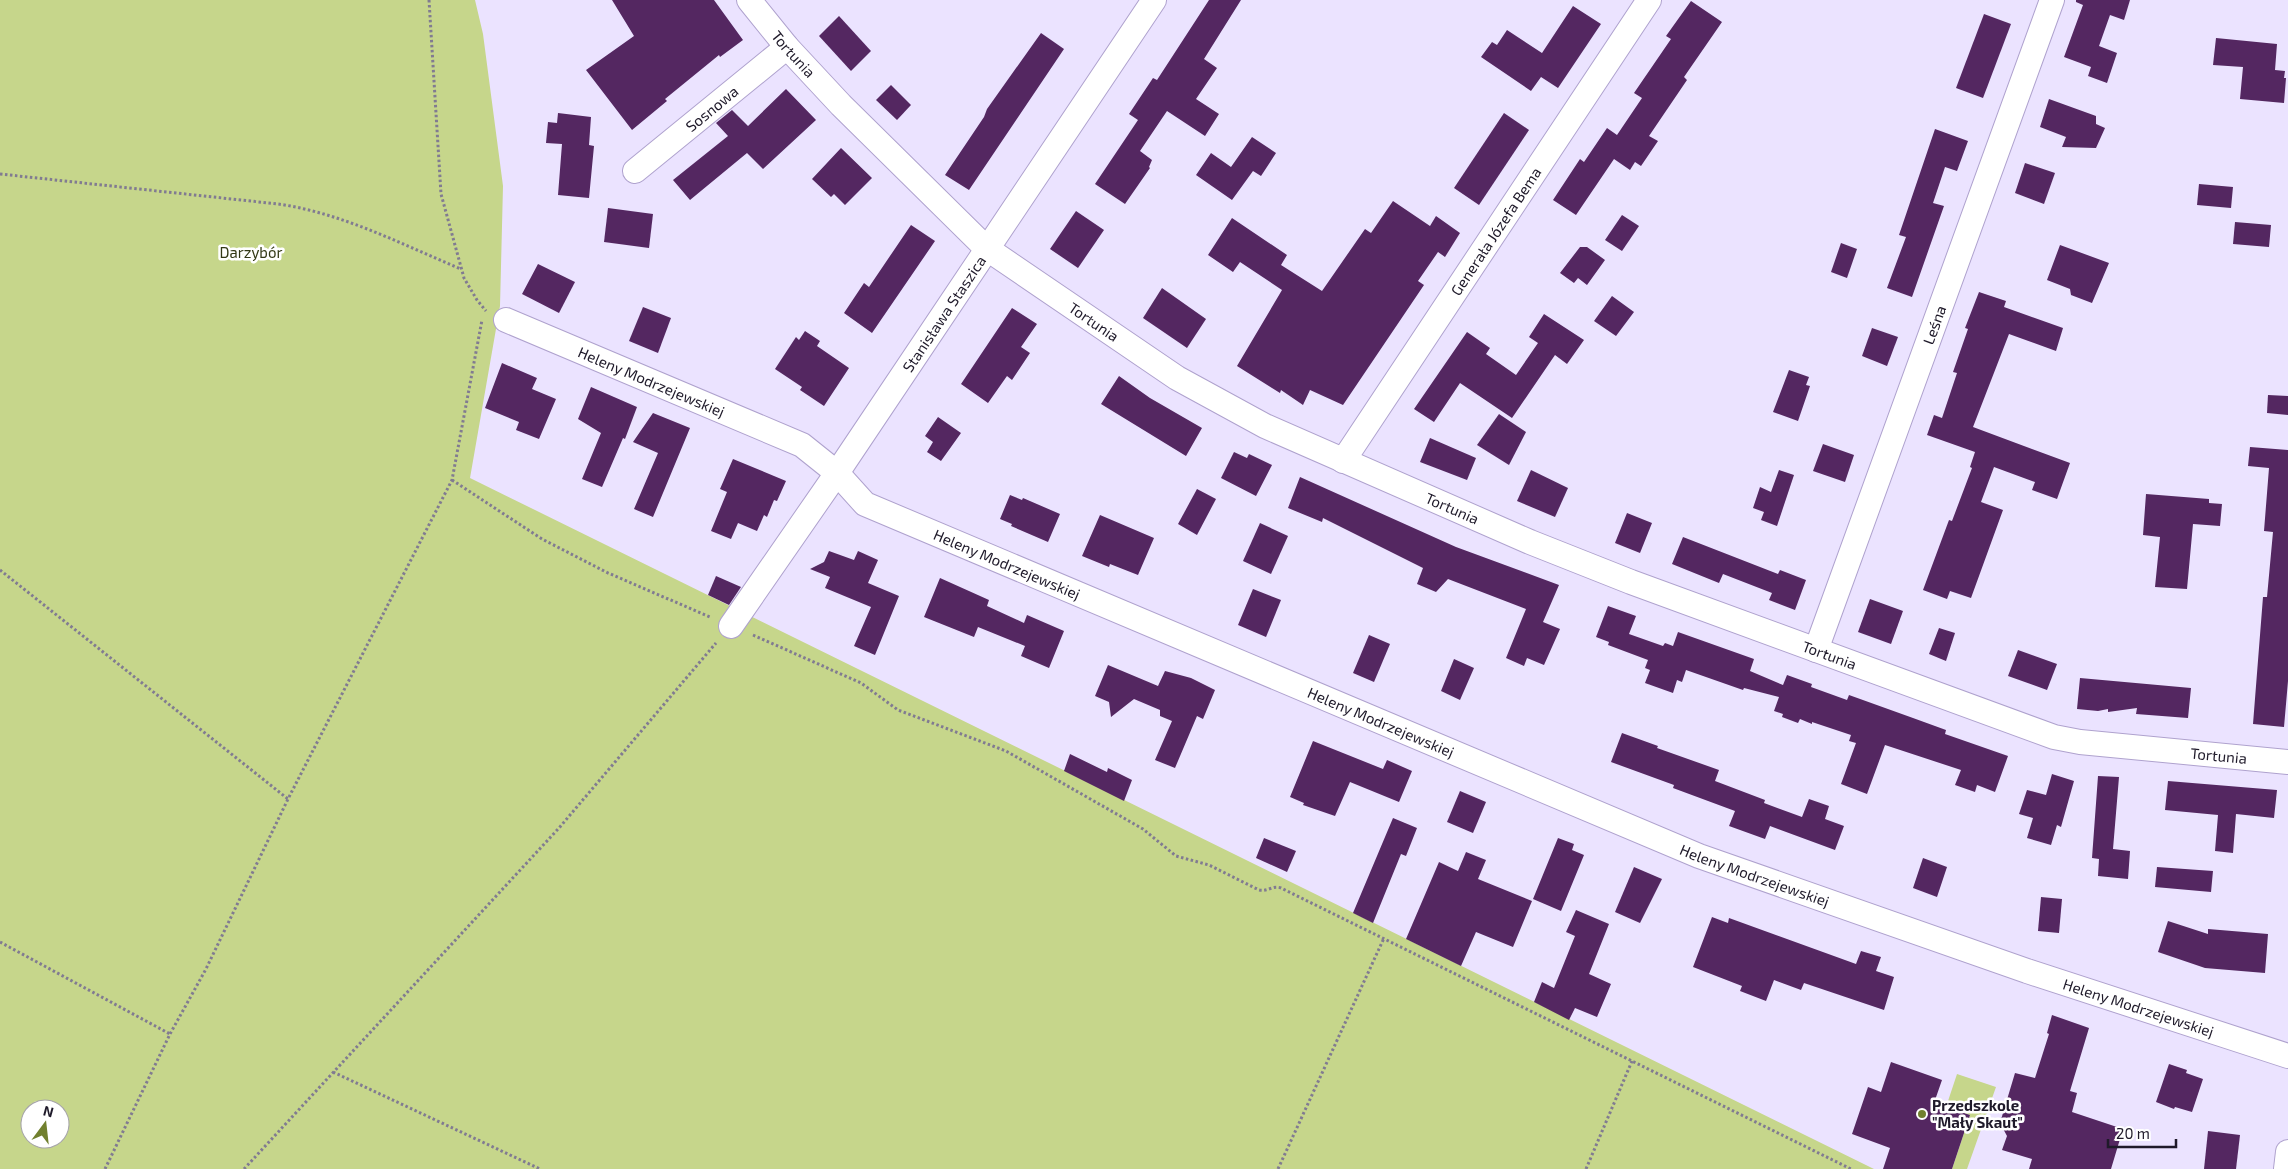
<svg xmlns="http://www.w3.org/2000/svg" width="2288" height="1169" viewBox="0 0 2288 1169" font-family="'Exo 2',sans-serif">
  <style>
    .green { fill: #c6d68b; fill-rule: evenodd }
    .building { fill: #542761 }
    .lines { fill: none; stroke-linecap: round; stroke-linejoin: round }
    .street-casing { stroke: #afa2ce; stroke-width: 26 }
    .path { stroke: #817b91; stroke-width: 3; stroke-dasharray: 2.5 2.5; stroke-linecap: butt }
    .street { stroke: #fff; stroke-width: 24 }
    .poi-dot { fill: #71802e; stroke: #fff; stroke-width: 2 }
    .labels { text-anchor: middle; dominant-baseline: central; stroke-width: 5; stroke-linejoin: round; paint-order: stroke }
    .street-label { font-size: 15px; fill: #1f1a2a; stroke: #fff }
    .park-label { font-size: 15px; fill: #323815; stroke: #fff }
    .poi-label { font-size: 15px; font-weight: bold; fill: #1f1a2a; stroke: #fff; text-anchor: start }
  </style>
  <rect width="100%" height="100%" fill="#ebe3ff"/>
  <g class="green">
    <path d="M 0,0 L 475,0 L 483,34 L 503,186 L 500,306 L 470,478 L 1874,1169 L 0,1169 ZM 30,1109 L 60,1109 L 60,1139 L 30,1139 Z"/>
    <path d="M 1957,1074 L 1996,1087 L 1967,1169 L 1952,1169 L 1970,1115 L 1946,1107 Z"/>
  </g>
  <g class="building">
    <path d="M 612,0 L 714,0 L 743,40 L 720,57 L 719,55 L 665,99 L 667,101 L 632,130 L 586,70 L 634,36 Z"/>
    <path d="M 1209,0 L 1241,0 L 1204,59 L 1217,68 L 1196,99 L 1219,114 L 1205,136 L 1167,111 L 1140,151 L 1152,160 L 1149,167 L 1150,168 L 1125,204 L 1095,184 L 1138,120 L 1129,114 L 1153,78 L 1157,80 Z"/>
    <path d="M 2076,0 L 2130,0 L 2124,20 L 2110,15 L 2099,46 L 2117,53 L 2107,83 L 2088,76 L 2091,67 L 2064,57 L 2083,5 L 2076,2 Z"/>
    <path d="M 1691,1 L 1722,22 L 1684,77 L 1687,80 L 1649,136 L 1658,141 L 1641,166 L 1635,162 L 1630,170 L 1614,159 L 1576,215 L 1553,200 L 1580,159 L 1584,162 L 1607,128 L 1617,135 L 1642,98 L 1634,93 L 1671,39 L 1666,36 Z"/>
    <path d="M 1573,6 L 1601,24 L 1558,88 L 1541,77 L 1531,91 L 1481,57 L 1492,42 L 1497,45 L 1507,30 L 1542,53 Z"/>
    <path d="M 1984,14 L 2011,24 L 1983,98 L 1956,88 Z"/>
    <path d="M 839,16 L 871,51 L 851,71 L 819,36 Z"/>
    <path d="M 1041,33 L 1064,49 L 969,190 L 945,175 L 984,117 L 987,109 Z"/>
    <path d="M 2216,38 L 2277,44 L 2275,70 L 2285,71 L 2284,78 L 2286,78 L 2284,103 L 2240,99 L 2243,67 L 2213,65 Z"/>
    <path d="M 891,85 L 911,105 L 897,120 L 876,100 Z"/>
    <path d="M 786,89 L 816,120 L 763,169 L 747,153 L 690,200 L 673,180 L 728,136 L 716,123 L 732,110 L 748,126 Z"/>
    <path d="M 2049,99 L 2096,116 L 2096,124 L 2105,128 L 2096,148 L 2062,147 L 2066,137 L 2040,127 Z"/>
    <path d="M 558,113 L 591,117 L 589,145 L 594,146 L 589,198 L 558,195 L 562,144 L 546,143 L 548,122 L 557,123 Z"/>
    <path d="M 1504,113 L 1529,130 L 1479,205 L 1454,188 Z"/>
    <path d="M 1935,129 L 1968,141 L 1957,171 L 1945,167 L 1933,203 L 1944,206 L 1912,297 L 1887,288 L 1906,237 L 1899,235 Z"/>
    <path d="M 1252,137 L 1276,153 L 1261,176 L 1253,171 L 1232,200 L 1196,175 L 1211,153 L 1231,167 Z"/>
    <path d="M 841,148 L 872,178 L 845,205 L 834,194 L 831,197 L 812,179 Z"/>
    <path d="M 2025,163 L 2055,173 L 2044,204 L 2015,193 Z"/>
    <path d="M 2199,184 L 2233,187 L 2231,208 L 2197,205 Z"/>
    <path d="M 1393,201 L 1430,226 L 1436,216 L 1460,233 L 1445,257 L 1438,252 L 1418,281 L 1424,285 L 1343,405 L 1310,390 L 1303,405 L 1281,390 L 1280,393 L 1237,366 L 1282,290 L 1240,262 L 1233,272 L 1208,255 L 1232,218 L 1287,255 L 1281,265 L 1322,291 L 1365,229 L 1371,233 Z"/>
    <path d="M 608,208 L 653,214 L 649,248 L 604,242 Z"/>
    <path d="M 1076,211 L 1104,230 L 1078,268 L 1050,249 Z"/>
    <path d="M 1622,215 L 1639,226 L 1622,251 L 1605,240 Z"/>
    <path d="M 2235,222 L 2271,225 L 2269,247 L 2233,244 Z"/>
    <path d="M 911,225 L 935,241 L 872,333 L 844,313 L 864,283 L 869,287 Z"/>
    <path d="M 1841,243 L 1857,249 L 1847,278 L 1831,272 Z"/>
    <path d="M 2060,245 L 2109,263 L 2092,303 L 2071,295 L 2070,289 L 2047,280 Z"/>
    <path d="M 1580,247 L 1587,247 L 1605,260 L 1587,285 L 1578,278 L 1574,283 L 1560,273 Z"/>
    <path d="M 538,264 L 575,282 L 559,313 L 522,294 Z"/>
    <path d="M 1162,288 L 1206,319 L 1187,348 L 1143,318 Z"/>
    <path d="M 1979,292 L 2006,301 L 2004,307 L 2063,328 L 2056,351 L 2009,334 L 1973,427 L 2070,463 L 2057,499 L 2032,490 L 2035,482 L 1994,467 L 1981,502 L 2003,510 L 1971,598 L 1950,591 L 1947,599 L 1923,590 L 1949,520 L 1952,521 L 1972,468 L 1970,467 L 1975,452 L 1927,435 L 1934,415 L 1942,418 L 1957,373 L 1953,372 L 1968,329 L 1965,328 Z"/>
    <path d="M 1612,296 L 1634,312 L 1616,336 L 1594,321 Z"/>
    <path d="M 643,307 L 671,318 L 658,353 L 629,341 Z"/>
    <path d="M 1012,308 L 1037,324 L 1021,347 L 1030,353 L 1012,380 L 1007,376 L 988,403 L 961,384 Z"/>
    <path d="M 1544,314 L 1584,340 L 1567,364 L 1555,355 L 1512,418 L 1460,383 L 1434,422 L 1414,409 L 1467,332 L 1490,348 L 1486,354 L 1516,375 L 1538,343 L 1529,337 Z"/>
    <path d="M 1872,328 L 1898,337 L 1887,366 L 1862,356 Z"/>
    <path d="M 805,331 L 820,341 L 817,346 L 849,368 L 824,406 L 800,390 L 802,387 L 775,369 L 796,337 L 799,340 Z"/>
    <path d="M 502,363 L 537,378 L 532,389 L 556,399 L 539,439 L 516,430 L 519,422 L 485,408 Z"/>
    <path d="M 1789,370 L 1809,377 L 1806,385 L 1810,386 L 1798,421 L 1773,412 Z"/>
    <path d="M 1119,376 L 1150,398 L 1202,428 L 1186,456 L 1101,404 Z"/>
    <path d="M 591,387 L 637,407 L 625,439 L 623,438 L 602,487 L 582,479 L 601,433 L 578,419 Z"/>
    <path d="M 2268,395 L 2288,396 L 2288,415 L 2267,413 Z"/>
    <path d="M 653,413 L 690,428 L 653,517 L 634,509 L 658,453 L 633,442 Z"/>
    <path d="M 1499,414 L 1526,432 L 1509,465 L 1477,445 Z"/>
    <path d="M 938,417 L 961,433 L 941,461 L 927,452 L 933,442 L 925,436 Z"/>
    <path d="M 1430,438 L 1476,458 L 1467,480 L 1420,462 Z"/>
    <path d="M 1823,444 L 1854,455 L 1845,482 L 1813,471 Z"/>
    <path d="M 2250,447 L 2288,450 L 2288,681 L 2284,727 L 2253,724 L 2263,597 L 2267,597 L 2273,532 L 2264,531 L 2269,468 L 2248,466 Z"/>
    <path d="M 1234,452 L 1247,458 L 1249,454 L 1272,465 L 1256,496 L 1221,478 Z"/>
    <path d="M 733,459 L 786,481 L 777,501 L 774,500 L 767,517 L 764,515 L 757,531 L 738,523 L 731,539 L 711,531 L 727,492 L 720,489 Z"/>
    <path d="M 1531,470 L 1568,488 L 1555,517 L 1517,501 Z"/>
    <path d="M 1779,470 L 1794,475 L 1777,526 L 1761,520 L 1764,512 L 1753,508 L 1760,487 L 1771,492 Z"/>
    <path d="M 1300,477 L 1456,547 L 1559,585 L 1543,622 L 1560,629 L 1544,665 L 1527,658 L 1524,666 L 1506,658 L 1526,609 L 1448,579 L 1436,592 L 1417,584 L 1423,568 L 1323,518 L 1322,522 L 1288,508 Z"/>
    <path d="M 1197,489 L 1216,499 L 1197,535 L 1178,524 Z"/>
    <path d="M 2146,494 L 2209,499 L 2209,503 L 2222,504 L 2220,526 L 2193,524 L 2187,589 L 2155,587 L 2160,537 L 2143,535 Z"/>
    <path d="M 1010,495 L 1022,500 L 1023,498 L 1060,514 L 1048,542 L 1011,526 L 1012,524 L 1000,519 Z"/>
    <path d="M 1627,513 L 1652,523 L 1640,553 L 1615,543 Z"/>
    <path d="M 1100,515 L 1154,538 L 1138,575 L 1110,564 L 1109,567 L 1082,556 Z"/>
    <path d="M 1260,523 L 1288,536 L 1271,574 L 1243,561 Z"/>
    <path d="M 1683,537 L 1778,574 L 1780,570 L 1806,580 L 1795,610 L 1769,600 L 1772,593 L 1723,574 L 1719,583 L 1672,564 Z"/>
    <path d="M 829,551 L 854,560 L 858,551 L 878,560 L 868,583 L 899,596 L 875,655 L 854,646 L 871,607 L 825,588 L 830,577 L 810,569 L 824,562 Z"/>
    <path d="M 716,576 L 741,587 L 729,605 L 708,595 Z"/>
    <path d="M 940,578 L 989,600 L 987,606 L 1024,623 L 1027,615 L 1064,631 L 1049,668 L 1021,656 L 1025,646 L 978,627 L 974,637 L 924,617 Z"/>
    <path d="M 1253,589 L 1281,600 L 1266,637 L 1238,625 Z"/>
    <path d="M 1870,599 L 1903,611 L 1891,644 L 1858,632 Z"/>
    <path d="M 1608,606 L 1636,616 L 1629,634 L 1663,646 L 1665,643 L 1673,646 L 1678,632 L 1754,659 L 1750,671 L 1783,685 L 1787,675 L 1812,684 L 1811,687 L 1847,700 L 1849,695 L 1913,718 L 1946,730 L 1945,734 L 2008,756 L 1995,792 L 1977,785 L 1975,792 L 1955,785 L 1961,770 L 1885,745 L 1867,794 L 1841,784 L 1856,743 L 1849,741 L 1851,735 L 1812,722 L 1812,724 L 1800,719 L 1798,723 L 1782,717 L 1783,714 L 1774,711 L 1779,697 L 1744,688 L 1743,690 L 1686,670 L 1682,682 L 1677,680 L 1673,693 L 1645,683 L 1650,670 L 1645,668 L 1648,660 L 1608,645 L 1609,642 L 1596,637 Z"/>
    <path d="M 1939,628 L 1955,633 L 1946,661 L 1929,654 Z"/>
    <path d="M 1369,635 L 1390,644 L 1374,682 L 1353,673 Z"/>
    <path d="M 2018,650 L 2057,664 L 2047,690 L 2008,676 Z"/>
    <path d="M 1454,659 L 1474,668 L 1460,700 L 1441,691 Z"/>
    <path d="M 1108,665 L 1158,686 L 1165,671 L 1191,678 L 1215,690 L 1203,719 L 1197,716 L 1175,768 L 1155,760 L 1172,721 L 1160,716 L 1160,710 L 1134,699 L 1111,717 L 1109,702 L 1095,696 Z"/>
    <path d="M 2080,678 L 2191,688 L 2188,718 L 2136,714 L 2137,708 L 2108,712 L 2108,709 L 2098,711 L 2077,709 Z"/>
    <path d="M 1622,733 L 1658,746 L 1657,748 L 1719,770 L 1715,781 L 1765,800 L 1764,803 L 1802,817 L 1809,799 L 1829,806 L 1825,819 L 1844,826 L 1835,850 L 1770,826 L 1765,839 L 1729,826 L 1735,811 L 1673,788 L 1674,785 L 1611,762 Z"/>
    <path d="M 1313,741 L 1383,769 L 1387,760 L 1412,771 L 1399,802 L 1350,782 L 1335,816 L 1303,805 L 1304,803 L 1290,797 Z"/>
    <path d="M 1070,754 L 1107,772 L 1108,768 L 1132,780 L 1124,801 L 1064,771 Z"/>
    <path d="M 2052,774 L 2074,781 L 2061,827 L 2057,825 L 2051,845 L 2027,838 L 2033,818 L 2019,814 L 2027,790 L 2046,795 Z"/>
    <path d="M 2098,776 L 2119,777 L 2113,849 L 2130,851 L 2128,879 L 2098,876 L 2099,859 L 2092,858 Z"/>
    <path d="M 2168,781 L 2277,790 L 2274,818 L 2236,814 L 2233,853 L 2215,851 L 2218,815 L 2165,810 Z"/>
    <path d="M 1460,791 L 1486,802 L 1473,833 L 1447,822 Z"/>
    <path d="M 1393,818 L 1417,828 L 1406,856 L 1401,854 L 1373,923 L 1353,913 Z"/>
    <path d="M 1264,838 L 1296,851 L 1287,872 L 1256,858 Z"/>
    <path d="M 1558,838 L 1574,844 L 1572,850 L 1584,855 L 1561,911 L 1533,899 Z"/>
    <path d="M 1466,852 L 1486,860 L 1478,879 L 1532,901 L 1513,947 L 1476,932 L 1461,966 L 1406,939 L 1439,862 L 1458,871 Z"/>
    <path d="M 1923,858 L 1947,867 L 1937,897 L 1913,888 Z"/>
    <path d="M 1634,867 L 1662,879 L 1640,923 L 1615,912 Z"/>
    <path d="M 2157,867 L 2213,871 L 2211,892 L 2155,887 Z"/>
    <path d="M 2041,897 L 2062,899 L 2059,933 L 2038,931 Z"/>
    <path d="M 1576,910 L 1609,924 L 1589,974 L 1611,984 L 1597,1017 L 1575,1008 L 1569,1020 L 1534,1002 L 1542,982 L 1554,988 L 1575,936 L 1566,932 Z"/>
    <path d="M 1712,917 L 1728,923 L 1729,918 L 1856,964 L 1861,951 L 1881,957 L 1876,971 L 1894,977 L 1884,1010 L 1804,983 L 1801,990 L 1774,980 L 1766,1001 L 1740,991 L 1742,986 L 1693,967 Z"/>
    <path d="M 2168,921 L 2208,934 L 2208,929 L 2268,934 L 2265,973 L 2205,968 L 2158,952 Z"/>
    <path d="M 2052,1015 L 2089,1028 L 2070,1091 L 2077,1093 L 2072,1112 L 2123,1129 L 2111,1169 L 2029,1169 L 2032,1159 L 2002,1150 L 2007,1136 L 2000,1123 L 2015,1073 L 2035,1078 L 2049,1034 L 2047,1033 Z"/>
    <path d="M 1891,1062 L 1942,1080 L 1934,1103 L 1970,1115 L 1952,1169 L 1883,1169 L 1890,1148 L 1852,1134 L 1868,1087 L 1881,1092 Z"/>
    <path d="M 2169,1064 L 2187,1070 L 2186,1073 L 2203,1079 L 2192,1112 L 2175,1107 L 2174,1109 L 2156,1102 Z"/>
    <path d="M 2208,1131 L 2240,1135 L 2236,1169 L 2204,1169 Z"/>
  </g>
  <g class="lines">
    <defs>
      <g id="street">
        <path id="s1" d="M 749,0 L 787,47 L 841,105 L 986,248 L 1177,378 L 1265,426 L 1530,542 L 1631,582 L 2054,737 L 2080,742 L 2288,762"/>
        <path id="s2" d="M 635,171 L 787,47"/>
        <path id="s3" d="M 506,320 L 802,445 L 837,473 L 865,504 L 1699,856 L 2027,971 L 2288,1056"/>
        <path id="s4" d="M 1343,461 L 1649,0"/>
        <path id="s5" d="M 731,626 L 837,473 L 1154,0"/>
        <path id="s6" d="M 1816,650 L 2052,0"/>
        <path d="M 2286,1169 L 2288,1152"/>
      </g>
    </defs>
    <use href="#street" class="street-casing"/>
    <g class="path">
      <path d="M 429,0 L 441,194 L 464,278 L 477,300 L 486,311"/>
      <path d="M 0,174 L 278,204 C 342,213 401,244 461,269"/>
      <path d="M 452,480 L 542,539 L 608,573 L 710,617"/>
      <path d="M 0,570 L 288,799"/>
      <path d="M 753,635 L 861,683 L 898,710 L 1006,751 L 1143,829 L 1176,856 L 1209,865 L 1259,890 C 1267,892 1273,885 1281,888 L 1851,1169"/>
      <path d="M 0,942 L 170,1034"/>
      <path d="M 333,1072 L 540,1169"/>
      <path d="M 105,1169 L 170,1034 L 206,969 L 288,799 L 452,480 L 482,320"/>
      <path d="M 244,1169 L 559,828 L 716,643"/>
      <path d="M 1278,1169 L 1384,938"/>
      <path d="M 1586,1169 L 1632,1061"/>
    </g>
    <use href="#street" class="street"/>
  </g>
  <circle class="poi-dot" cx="1922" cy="1114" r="5"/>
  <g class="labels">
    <g class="street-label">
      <text stroke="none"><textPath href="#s1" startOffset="70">Tortunia</textPath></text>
      <text stroke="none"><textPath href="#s2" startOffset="99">Sosnowa</textPath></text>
      <text stroke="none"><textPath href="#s4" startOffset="276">Generała Józefa Bema</textPath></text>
      <text stroke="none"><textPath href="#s5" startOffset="378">Stanisława Staszica</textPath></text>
      <text stroke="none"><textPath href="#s1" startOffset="474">Tortunia</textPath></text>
      <text stroke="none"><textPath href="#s6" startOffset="346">Leśna</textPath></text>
      <text stroke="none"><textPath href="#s3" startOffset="158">Heleny Modrzejewskiej</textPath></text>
      <text stroke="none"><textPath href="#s1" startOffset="879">Tortunia</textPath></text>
      <text stroke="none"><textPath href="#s3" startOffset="562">Heleny Modrzejewskiej</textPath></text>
      <text stroke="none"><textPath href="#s1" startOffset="1284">Tortunia</textPath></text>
      <text stroke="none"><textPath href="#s3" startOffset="968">Heleny Modrzejewskiej</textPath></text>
      <text stroke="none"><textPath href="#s1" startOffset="1689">Tortunia</textPath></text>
      <text stroke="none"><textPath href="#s3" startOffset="1372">Heleny Modrzejewskiej</textPath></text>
      <text stroke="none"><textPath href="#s3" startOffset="1778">Heleny Modrzejewskiej</textPath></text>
    </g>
    <g class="park-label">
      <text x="251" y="252">Darzybór</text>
    </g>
    <g class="poi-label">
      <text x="1932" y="1105">Przedszkole<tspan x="1932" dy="17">"Mały Skaut"</tspan></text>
    </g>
  </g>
  <g transform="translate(45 1124) rotate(15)"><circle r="24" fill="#ffffff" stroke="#a5a3aa"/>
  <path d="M0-4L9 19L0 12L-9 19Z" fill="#71802e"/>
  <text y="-8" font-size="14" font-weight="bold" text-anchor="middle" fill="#1f1a2a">N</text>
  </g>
  <path d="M2108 1139v8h68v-8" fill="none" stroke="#1f1a2a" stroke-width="2.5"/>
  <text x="2116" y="1139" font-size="15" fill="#1f1a2a" stroke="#ffffff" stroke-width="4" paint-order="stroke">20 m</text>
</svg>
